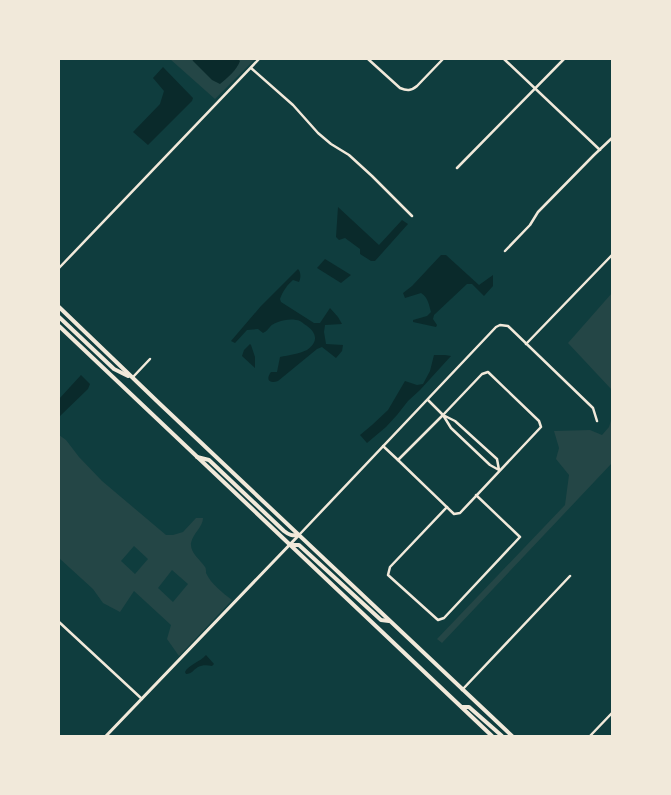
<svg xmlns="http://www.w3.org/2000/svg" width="671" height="795" viewBox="0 0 671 795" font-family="'DM Sans',sans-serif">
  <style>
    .green { fill: #244646; fill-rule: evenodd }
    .water { fill: #0a2a2b }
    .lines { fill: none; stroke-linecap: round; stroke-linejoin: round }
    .minor { stroke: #f1e9da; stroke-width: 2.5 }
    .tertiary { stroke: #f1e9da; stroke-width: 3 }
    .primary { stroke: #f1e9da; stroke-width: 4 }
  </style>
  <rect width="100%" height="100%" fill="#0f3d3e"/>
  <g class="green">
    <path d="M 170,59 L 255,59 L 215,99 Z"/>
    <path d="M 612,293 L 612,390 L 568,343 Z"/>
    <path d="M 612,417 L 612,463 L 442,643 L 437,639 L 565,505 L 569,475 L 556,459 L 559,448 L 554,431 L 590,430 L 602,435 L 609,427 Z"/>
    <path d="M 59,435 L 66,440 L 79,457 L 102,481 L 166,535 L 173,535 L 183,532 L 196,518 L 203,518 C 203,527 193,533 191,543 C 190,553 200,559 205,567 C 206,568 206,571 206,573 C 211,584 223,593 232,600 L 179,656 L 167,639 L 171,625 L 134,591 L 120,612 L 103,603 L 93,589 L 59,558 ZM 134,546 L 148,559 L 135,574 L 121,561 ZM 172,570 L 188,584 L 173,602 L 158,588 Z"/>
  </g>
  <g class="water">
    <path d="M 192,59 L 238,59 L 240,61 C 237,70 227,78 220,84 L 212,80 L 193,61 Z"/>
    <path d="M 163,67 L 193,98 L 192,101 L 148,145 L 133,132 L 160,104 L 164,91 L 153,78 Z"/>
    <path d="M 338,207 L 379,245 L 402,220 L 408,224 L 375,261 L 371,261 L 360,254 L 360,249 L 345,238 L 339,240 L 336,237 Z"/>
    <path d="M 441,255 L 446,255 L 479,285 L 493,275 L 493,286 L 484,296 L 472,284 L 467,284 L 434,315 L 433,319 L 437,325 L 436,327 L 413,322 L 413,320 L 427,316 L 431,312 C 429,305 428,297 421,293 L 405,298 L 403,293 L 412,286 Z"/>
    <path d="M 325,259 L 351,275 L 341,283 L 317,268 Z"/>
    <path d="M 298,269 C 301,272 301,278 299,282 L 293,280 C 287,285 283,291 280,299 L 281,302 L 314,323 L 320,323 L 330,308 L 338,317 L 342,324 L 325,325 L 324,332 L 326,344 L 343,345 L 342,351 L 336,358 L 322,347 L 317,349 L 278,381 C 270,384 265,380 271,372 L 277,372 L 280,357 C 289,355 299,354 307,350 C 320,341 316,331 304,324 C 302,322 299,320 296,320 C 290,319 283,320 278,322 C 275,323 271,325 270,327 C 267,330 267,331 263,333 L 258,329 L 247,330 L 235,343 L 231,341 L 261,306 Z"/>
    <path d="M 250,344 L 251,345 L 255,357 L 255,368 L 242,356 L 244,350 Z"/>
    <path d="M 434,355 L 445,355 L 451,356 L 420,390 L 408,401 L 397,415 L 386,427 L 367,443 L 360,435 L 372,425 L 388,410 L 405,381 L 417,385 L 423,384 L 430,371 Z"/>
    <path d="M 81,375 L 90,384 L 88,389 L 59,417 L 59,399 Z"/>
    <path d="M 206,655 L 214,664 L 212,666 C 207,665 202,665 198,667 C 193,670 192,674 186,674 L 185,672 C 188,665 200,662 206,655 Z"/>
  </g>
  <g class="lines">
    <g class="minor">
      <path d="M 368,59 L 400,88 C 407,91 411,91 417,86 L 443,59"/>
      <path d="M 504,59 L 600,150"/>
      <path d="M 251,68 L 293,105 L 318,133 L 331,144 L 349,155 L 372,176 L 412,216"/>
      <path d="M 457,168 L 564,59"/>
      <path d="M 505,251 L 530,225 L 538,212 L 594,155 L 612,138"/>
      <path d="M 59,268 L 259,59"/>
      <path d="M 526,344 L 612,255"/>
      <path d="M 488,372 L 539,421 L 541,427 L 460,513 L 454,514 L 398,460 L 443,415 L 482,374 Z"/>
      <path d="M 133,377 L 150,359"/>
      <path d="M 428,400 L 443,415 L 455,421 L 497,459 L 499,470 L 490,465 L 451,428 L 443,415"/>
      <path d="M 383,446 L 398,460"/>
      <path d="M 447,507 L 390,567 L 388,575 L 438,620 L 444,618 L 520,537 L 476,495"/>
      <path d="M 299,535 L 496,327 L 500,325 L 508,326 L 593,408 L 597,421"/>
      <path d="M 59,622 L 142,699"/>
      <path d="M 462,690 L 570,576"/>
      <path d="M 590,736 L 612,713"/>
    </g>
    <path class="tertiary" d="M 106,736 L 299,535"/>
    <g class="primary">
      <path d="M 59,307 L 160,404 L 512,736"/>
      <path d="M 59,317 L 114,369 L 128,376"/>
      <path d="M 59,326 L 492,736"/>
      <path d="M 197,457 L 209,460 L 284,531 C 289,535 292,536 299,535"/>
      <path d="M 290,545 L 299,545 L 381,620 L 389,621"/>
      <path d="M 462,707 L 469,707 L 502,736"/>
    </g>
  </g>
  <rect width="671" height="795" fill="none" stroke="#f1e9da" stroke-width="120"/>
</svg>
